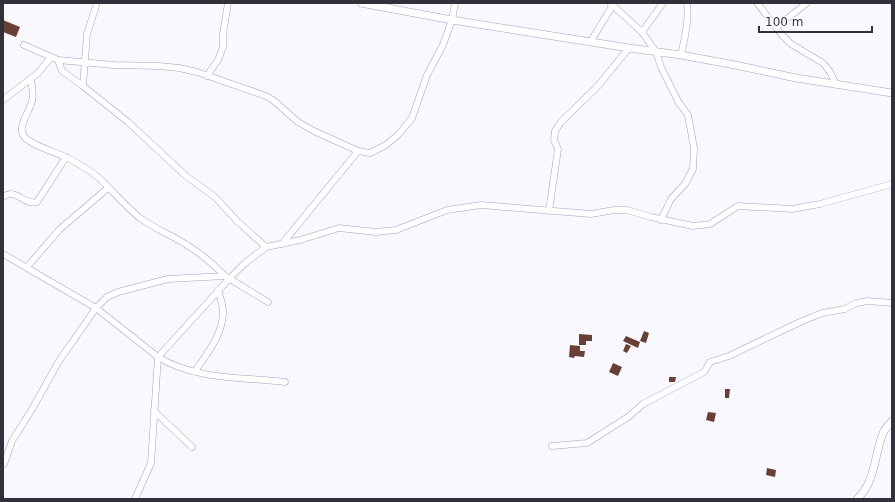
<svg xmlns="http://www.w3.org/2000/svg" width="895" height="502" viewBox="0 0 895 502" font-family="'DejaVu Sans',sans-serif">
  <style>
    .building { fill: #694035 }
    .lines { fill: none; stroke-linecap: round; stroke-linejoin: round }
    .minor-casing { stroke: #a69fbe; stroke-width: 7 }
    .tertiary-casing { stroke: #a69fbe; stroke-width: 8 }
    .minor { stroke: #fff; stroke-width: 6 }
    .tertiary { stroke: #fff; stroke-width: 7 }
  </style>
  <rect width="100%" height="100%" fill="#f9f8fe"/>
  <g class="building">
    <path d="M 3,20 L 20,27 L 16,37 L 3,32 Z"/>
    <path d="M 644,331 L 649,333 L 646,343 L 640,341 Z"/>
    <path d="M 579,334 L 592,335 L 592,341 L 586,341 L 586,345 L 579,345 Z"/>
    <path d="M 626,336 L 640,342 L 638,348 L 623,341 Z"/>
    <path d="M 626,344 L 631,346 L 627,353 L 623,351 Z"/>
    <path d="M 570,345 L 580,346 L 580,351 L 585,351 L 584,357 L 575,356 L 574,358 L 569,357 Z"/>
    <path d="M 613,363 L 622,367 L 618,376 L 609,372 Z"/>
    <path d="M 669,377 L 676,377 L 675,382 L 669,382 Z"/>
    <path d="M 725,389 L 730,389 L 729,398 L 725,398 Z"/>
    <path d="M 708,412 L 716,413 L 714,422 L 706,420 Z"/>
    <path d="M 767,468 L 776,470 L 775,477 L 766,475 Z"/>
  </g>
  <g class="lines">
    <defs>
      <g id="minor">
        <path d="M 610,3 L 642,32 L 656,52 L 661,67 L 679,103 L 688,115 L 694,148 L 693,169 L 685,184 L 671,199 L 661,220"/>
        <path d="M 757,3 L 782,35 L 791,44 L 823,63 L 830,72 L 836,84"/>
        <path d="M 776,27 L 807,3"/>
        <path d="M 642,32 L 663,3"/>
        <path d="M 591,41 L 614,3"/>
        <path d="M 24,45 L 58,60 L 114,65 L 159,66 L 179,68 L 197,72 L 266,96 L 273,100 L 298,122 L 314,131 L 358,151 L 370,153 L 386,145 L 399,134 L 412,118 L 427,75 L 443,45 L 452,20 L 455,3"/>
        <path d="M 681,55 C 685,37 689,21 687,3"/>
        <path d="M 58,60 L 62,71 L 83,86 L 128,122 L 186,176 L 215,197 L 238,222 L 266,247"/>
        <path d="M 207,76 L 218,60 L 223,47 L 223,34 L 228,3"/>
        <path d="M 31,80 C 32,87 34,94 32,101 C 30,111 18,125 23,135 C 27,144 58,153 68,158 C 79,164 90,170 99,178 C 113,191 125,206 140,218 C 155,229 174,236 190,247 C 203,255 214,265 225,276"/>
        <path d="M 83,86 L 87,34 L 97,3"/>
        <path d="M 3,100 L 38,73 L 51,57"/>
        <path d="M 3,197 C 16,187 24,206 37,202 L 66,157"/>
        <path d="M 549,211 L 558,149 L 554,140 L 555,131 L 561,122 L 597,87 L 629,48"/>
        <path d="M 282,244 L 358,151"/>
        <path d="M 3,254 L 96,308 L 158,357 C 195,380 243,377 285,382"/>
        <path d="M 27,267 L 60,229 L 108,188"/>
        <path d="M 195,371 C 207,354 223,334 223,312 C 223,304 220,297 218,290"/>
        <path d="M 154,411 L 192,447"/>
        <path d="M 552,446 L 587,443 L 628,417 L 643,404 L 704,372 L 710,362 L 729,356 L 800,322 L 822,313 L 845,309 L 856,303 L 868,301 L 892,303"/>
        <path d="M 4,464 L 12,441 L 31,411 L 59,361 L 96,308 L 107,297 L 118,292 L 168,279 L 225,276 L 268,302"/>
        <path d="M 135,499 L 151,463 L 158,357 L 229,279 L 245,263 L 266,247 L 300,240 L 339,228 L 376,232 L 396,230 L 447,210 L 481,205 L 591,214 L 614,210 L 627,210 L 651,217 L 693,226 L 710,224 L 738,206 L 792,209 L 820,204 L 892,184"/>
      </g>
      <g id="tertiary">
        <path d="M 361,3 L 452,20 L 629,48 L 681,55 L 735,65 L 796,78 L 892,93"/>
        <path d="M 857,499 C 876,482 874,455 883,433 C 885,428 889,425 892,421"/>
      </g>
    </defs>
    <use href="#minor" class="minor-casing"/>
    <use href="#tertiary" class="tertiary-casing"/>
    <use href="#minor" class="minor"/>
    <use href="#tertiary" class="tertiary"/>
  </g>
  <rect width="895" height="502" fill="none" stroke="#33303c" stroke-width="8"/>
  <path d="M759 26v6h113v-6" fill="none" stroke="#33303c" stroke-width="2"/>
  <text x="765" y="26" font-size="12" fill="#33303c" stroke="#ffffff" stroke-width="3" paint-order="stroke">100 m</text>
</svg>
